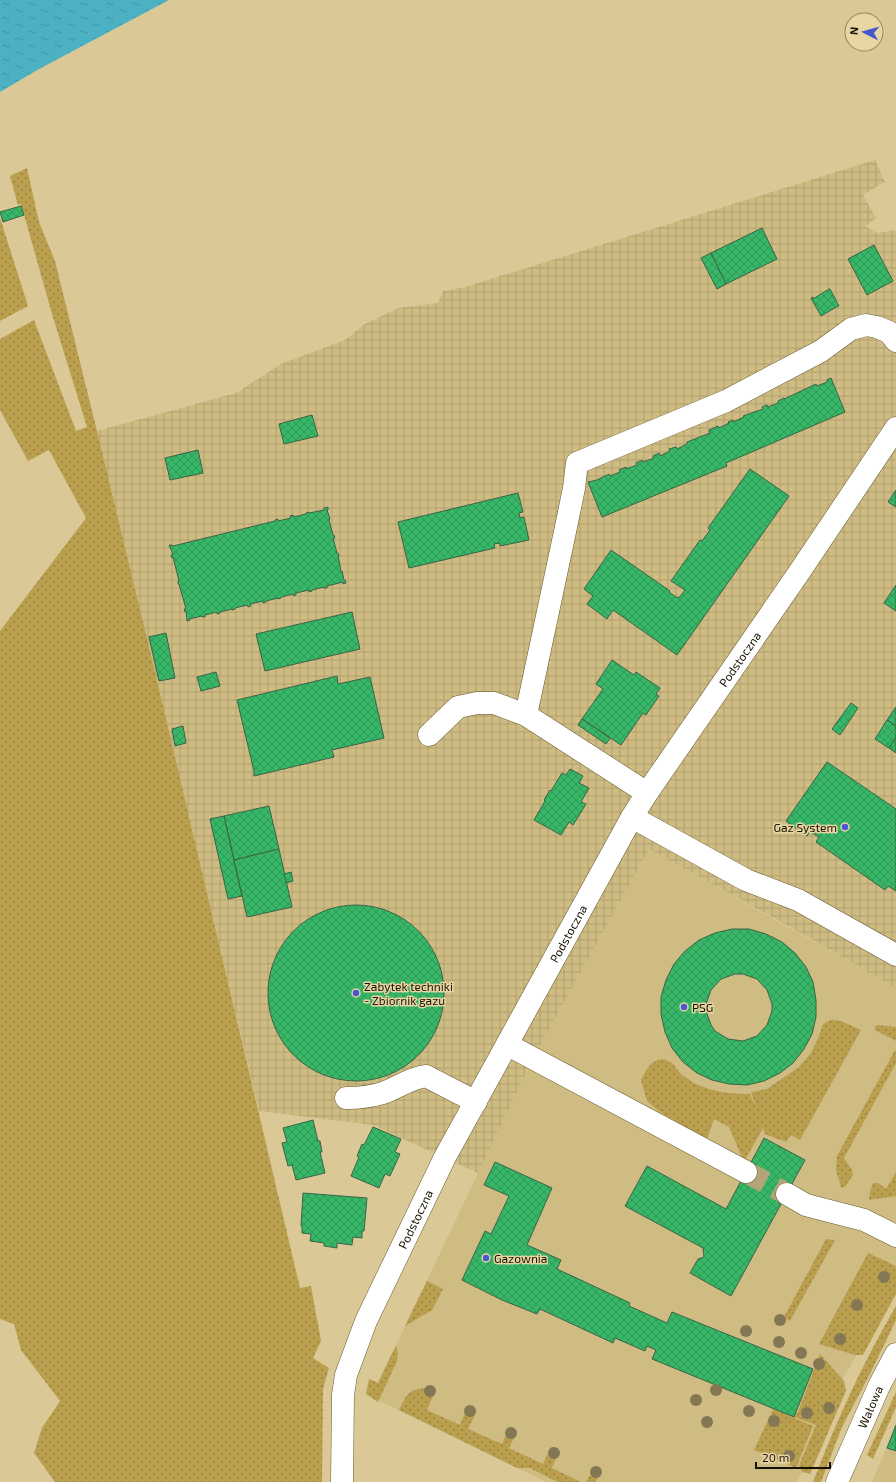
<svg xmlns="http://www.w3.org/2000/svg" width="896" height="1482" viewBox="0 0 896 1482" font-family="'Exo 2',sans-serif">
  <style>
    .built { fill: #cfbc83 }
    .industrial { fill: url(#industrial-grid) }
    .grass { fill: url(#grass-dots) }
    .water { fill: url(#water-ripples) }
    .building { fill: url(#building-cross-hatch); stroke: #3a6345; fill-rule: evenodd }
    .lines { fill: none; stroke-linecap: round; stroke-linejoin: round }
    .minor-tunnel { stroke: #b3a479; stroke-width: 22; stroke-dasharray: 22 11; stroke-linecap: butt }
    .minor-casing { stroke: #6a5b2c; stroke-width: 23 }
    .minor { stroke: #fff; stroke-width: 22 }
    .tree { fill: #847854 }
    .poi-dot { fill: #4759cd; stroke: #e7d6a4; stroke-width: 1.5 }
    .labels { text-anchor: middle; dominant-baseline: central; stroke-width: 3; stroke-linejoin: round; paint-order: stroke }
    .street-label { font-size: 12px; fill: #181202; stroke: #e7d6a4 }
    .poi-label { font-size: 12px; fill: #181202; stroke: #e7d6a4; text-anchor: start }
  </style>
  <defs>
    <pattern id="industrial-grid" width="8" height="8" patternUnits="userSpaceOnUse"><rect width="8" height="8" fill="#cfbc83"/><path d="M0 4h8M4 0v8" fill="none" stroke="#b1a170"/></pattern>
    <pattern id="grass-dots" width="8" height="8" patternUnits="userSpaceOnUse"><rect width="8" height="8" fill="#b99f4e"/><path d="M2 2h.1M6 6h.1" fill="none" stroke="#95803f" stroke-width="1.8" stroke-linecap="round"/></pattern>
    <pattern id="water-ripples" width="26" height="14" patternUnits="userSpaceOnUse"><rect width="26" height="14" fill="#4db1c4"/><path d="M2 4q2-2 4 0t4 0M15 11q2-2 4 0t4 0" fill="none" stroke="#4297a7"/></pattern>
    <pattern id="building-cross-hatch" width="8" height="8" patternUnits="userSpaceOnUse"><rect width="8" height="8" fill="#37b667"/><path d="M0 0l8 8M0 8l8-8" fill="none" stroke="#309b58"/></pattern>
  </defs>
  <rect width="100%" height="100%" fill="#dac997"/>
  <g class="built">
    <path d="M 649,849 L 896,988 L 896,1287 L 816,1425 L 799,1464 L 802,1472 L 797,1482 L 546,1482 L 366,1394 L 369,1379 L 378,1383 L 533,1058 Z"/>
    <path d="M 896,1425 L 896,1482 L 872,1482 L 878,1468 Z"/>
  </g>
  <path class="industrial" d="M 875,160 L 885,182 L 863,195 L 876,218 L 866,226 L 877,233 L 896,230 L 896,988 L 788,926 L 649,849 L 533,1058 L 478,1173 L 373,1125 L 259,1111 L 97,431 L 236,393 L 281,364 L 345,340 L 363,325 L 398,308 L 438,303 L 443,291 L 465,287 Z"/>
  <g class="grass">
    <path d="M 27,168 L 39,222 L 55,261 L 97,431 L 154,668 L 300,1288 L 311,1286 L 321,1341 L 313,1358 L 329,1368 L 323,1389 L 322,1482 L 55,1482 L 34,1453 L 42,1428 L 60,1401 L 21,1350 L 14,1324 L 0,1319 L 0,631 L 86,518 L 49,450 L 28,461 L 0,410 L 0,339 L 34,320 L 76,431 L 87,427 L 52,314 L 21,204 L 18,205 L 10,176 Z"/>
    <path d="M 0,218 L 28,306 L 0,321 Z"/>
    <path d="M 831,1020 L 841,1021 L 861,1030 L 800,1140 L 791,1135 L 786,1142 L 765,1134 L 763,1128 L 744,1162 L 729,1127 L 714,1119 L 707,1139 L 660,1112 L 647,1101 L 641,1080 C 647,1067 657,1051 673,1064 C 676,1067 678,1071 681,1074 C 684,1077 690,1080 694,1083 C 712,1092 731,1094 750,1094 L 757,1110 L 751,1092 L 767,1089 L 799,1067 L 811,1053 L 819,1036 L 823,1024 Z"/>
    <path d="M 877,1025 L 896,1027 L 896,1041 L 875,1030 L 875,1027 Z"/>
    <path d="M 895,1050 L 896,1051 L 896,1063 L 844,1158 L 852,1170 L 853,1175 L 845,1187 L 841,1187 L 836,1170 L 837,1156 Z"/>
    <path d="M 896,1172 L 896,1196 L 869,1200 L 870,1192 L 873,1183 L 878,1183 L 886,1189 Z"/>
    <path d="M 826,1239 L 835,1240 L 790,1321 L 784,1317 Z"/>
    <path d="M 868,1253 L 896,1266 L 896,1294 L 863,1355 L 855,1355 L 819,1344 Z"/>
    <path d="M 427,1281 L 443,1289 L 432,1310 L 405,1326 Z"/>
    <path d="M 896,1306 L 896,1320 L 870,1374 L 842,1427 L 821,1482 L 813,1482 C 836,1422 863,1362 896,1306 Z"/>
    <path d="M 396,1345 L 398,1354 L 397,1361 L 378,1402 L 366,1394 L 369,1379 L 378,1383 Z"/>
    <path d="M 820,1354 L 844,1381 L 846,1391 L 810,1474 L 802,1472 L 799,1465 L 816,1425 L 794,1417 L 798,1412 Z"/>
    <path d="M 423,1388 L 435,1391 L 427,1410 L 460,1425 L 467,1408 L 476,1413 L 468,1429 L 502,1444 L 509,1428 L 517,1432 L 509,1448 L 543,1464 L 551,1447 L 559,1451 L 552,1468 L 581,1482 L 558,1482 L 530,1468 L 517,1468 L 399,1410 C 406,1397 407,1390 423,1388 Z"/>
    <path d="M 896,1392 L 896,1407 L 873,1459 L 867,1455 Z"/>
    <path d="M 773,1409 L 813,1426 L 796,1468 L 754,1450 Z"/>
    <path d="M 594,1468 L 601,1471 L 596,1482 L 586,1482 Z"/>
  </g>
  <path class="water" d="M 0,0 L 169,0 L 39,69 L 0,92 Z"/>
  <g class="building">
    <path d="M 21,206 L 24,215 L 3,222 L 0,212 Z"/>
    <path d="M 762,228 L 777,259 L 726,284 L 711,253 Z"/>
    <path d="M 874,245 L 893,281 L 867,295 L 848,259 Z"/>
    <path d="M 711,253 L 726,284 L 717,289 L 701,258 Z"/>
    <path d="M 829,289 L 830,289 L 839,306 L 838,306 L 821,316 L 811,298 L 813,297 L 813,299 Z"/>
    <path d="M 831,378 L 845,412 L 726,463 L 727,466 L 602,517 L 588,482 L 597,480 L 609,474 L 610,476 L 620,472 L 619,470 L 626,467 L 626,469 L 637,465 L 636,463 L 642,460 L 643,462 L 654,458 L 653,456 L 659,453 L 660,456 L 670,451 L 669,449 L 676,447 L 677,449 L 687,444 L 687,442 L 710,433 L 709,430 L 718,426 L 719,428 L 729,423 L 728,422 L 733,420 L 733,422 L 744,417 L 743,416 L 763,409 L 762,407 L 767,405 L 768,407 L 778,403 L 778,401 L 784,398 L 784,399 L 816,384 L 817,386 L 827,382 L 827,380 Z"/>
    <path d="M 312,415 L 318,436 L 284,444 L 279,424 Z"/>
    <path d="M 198,450 L 203,473 L 170,480 L 165,458 Z"/>
    <path d="M 750,469 L 789,496 L 677,655 L 613,610 L 607,619 L 587,604 L 593,596 L 584,589 L 611,550 L 670,591 L 669,592 L 676,597 L 679,598 L 685,590 L 671,581 L 700,540 L 702,541 L 710,530 L 708,528 Z"/>
    <path d="M 896,490 L 896,507 L 888,502 Z"/>
    <path d="M 518,493 L 523,512 L 519,513 L 520,518 L 524,517 L 529,540 L 500,546 L 500,543 L 494,544 L 495,548 L 409,568 L 398,522 Z"/>
    <path d="M 328,507 L 328,510 L 327,510 L 330,519 L 329,520 L 333,535 L 334,535 L 335,538 L 333,538 L 337,553 L 338,553 L 339,556 L 338,556 L 341,571 L 342,571 L 344,580 L 345,580 L 346,583 L 343,584 L 343,582 L 327,586 L 327,588 L 324,588 L 324,587 L 312,590 L 312,591 L 309,592 L 309,590 L 296,593 L 296,595 L 294,596 L 293,594 L 281,597 L 281,598 L 278,599 L 278,598 L 266,601 L 266,602 L 263,603 L 263,601 L 250,604 L 251,606 L 248,607 L 247,605 L 235,608 L 235,609 L 232,610 L 232,609 L 220,612 L 220,613 L 217,614 L 217,612 L 205,615 L 205,617 L 202,617 L 202,616 L 189,619 L 190,620 L 187,621 L 186,611 L 185,612 L 184,609 L 186,609 L 179,584 L 178,584 L 178,581 L 179,581 L 173,557 L 172,558 L 171,555 L 173,554 L 169,545 L 172,545 L 173,546 L 275,521 L 275,520 L 278,519 L 278,521 L 291,518 L 290,516 L 293,515 L 294,517 L 306,514 L 306,513 L 308,512 L 309,513 L 324,510 L 324,508 Z"/>
    <path d="M 896,585 L 896,611 L 884,603 Z"/>
    <path d="M 352,612 L 360,649 L 265,671 L 256,634 Z"/>
    <path d="M 166,633 L 175,678 L 159,681 L 149,637 Z"/>
    <path d="M 612,660 L 634,675 L 636,672 L 660,688 L 656,694 L 659,696 L 646,715 L 643,713 L 621,745 L 582,719 L 603,689 L 596,684 Z"/>
    <path d="M 216,672 L 220,686 L 201,691 L 197,677 Z"/>
    <path d="M 337,676 L 338,684 L 370,677 L 384,738 L 332,750 L 334,757 L 254,776 L 254,771 L 237,700 Z"/>
    <path d="M 851,703 L 858,708 L 840,735 L 832,729 Z"/>
    <path d="M 896,707 L 896,726 L 887,720 Z"/>
    <path d="M 582,719 L 610,738 L 606,744 L 578,725 Z"/>
    <path d="M 887,720 L 896,726 L 896,738 L 889,748 L 875,739 Z"/>
    <path d="M 183,726 L 186,743 L 175,746 L 172,729 Z"/>
    <path d="M 896,738 L 896,753 L 889,748 Z"/>
    <path d="M 827,762 L 896,809 L 896,891 L 888,886 L 885,890 L 816,842 L 819,837 L 810,832 L 807,836 L 786,821 Z"/>
    <path d="M 570,769 L 583,776 L 579,783 L 589,788 L 581,802 L 586,804 L 573,825 L 569,822 L 561,835 L 534,820 L 545,801 L 544,800 L 550,790 L 551,791 L 562,773 L 566,775 Z"/>
    <path d="M 269,806 L 279,849 L 234,860 L 224,816 Z"/>
    <path d="M 224,816 L 242,896 L 228,899 L 210,819 Z"/>
    <path d="M 279,849 L 292,907 L 247,917 L 234,860 Z"/>
    <path d="M 291,872 L 293,881 L 286,883 L 284,874 Z"/>
    <circle cx="356" cy="993" r="88"/>
    <path d="M 732,929 L 749,929 L 766,934 L 782,942 L 795,953 L 806,967 L 813,982 L 816,1000 L 816,1017 L 812,1034 L 804,1049 L 793,1063 L 780,1073 L 764,1081 L 747,1085 L 729,1084 L 712,1080 L 697,1073 L 683,1062 L 672,1048 L 665,1032 L 661,1014 L 661,997 L 666,980 L 674,964 L 685,951 L 699,940 L 715,933 ZM 735,974 L 743,974 L 757,979 L 767,990 L 772,1004 L 772,1011 L 767,1025 L 757,1036 L 743,1041 L 728,1039 L 715,1031 L 711,1025 L 706,1011 L 706,1004 L 711,990 L 721,979 Z"/>
    <path d="M 313,1120 L 318,1141 L 320,1141 L 322,1152 L 320,1152 L 325,1173 L 296,1180 L 292,1165 L 288,1166 L 282,1143 L 287,1142 L 283,1128 Z"/>
    <path d="M 373,1127 L 401,1139 L 395,1152 L 400,1154 L 390,1176 L 385,1174 L 379,1188 L 351,1176 L 359,1157 L 357,1156 L 362,1144 L 364,1145 Z"/>
    <path d="M 764,1138 L 805,1160 L 731,1296 L 690,1273 L 698,1259 L 704,1257 L 703,1248 L 625,1206 L 647,1166 L 726,1209 Z"/>
    <path d="M 495,1162 L 552,1188 L 527,1245 L 561,1260 L 557,1269 L 630,1303 L 629,1306 L 667,1323 L 672,1312 L 813,1369 L 794,1417 L 652,1359 L 656,1350 L 647,1346 L 645,1351 L 615,1338 L 613,1343 L 540,1309 L 537,1314 L 502,1300 L 462,1280 L 485,1231 L 491,1234 L 509,1196 L 484,1185 Z"/>
    <path d="M 303,1193 L 367,1198 L 364,1231 L 362,1231 L 362,1238 L 353,1237 L 352,1245 L 337,1243 L 337,1248 L 324,1246 L 324,1243 L 310,1241 L 311,1234 L 302,1233 L 302,1226 L 301,1226 Z"/>
    <path d="M 896,1425 L 896,1451 L 887,1448 Z"/>
  </g>
  <g class="lines">
    <path class="minor-tunnel" d="M 746,1172 L 787,1194"/>
    <defs>
      <g id="minor">
        <path d="M 526,715 L 566,527 L 574,488 L 577,463 L 726,401 L 821,351 L 851,329 L 866,325 L 877,327 L 889,332 L 896,341"/>
        <path d="M 429,735 L 458,707 L 477,703 L 494,703 L 526,715 L 647,793"/>
        <path d="M 632,817 L 746,880 L 798,900 L 896,955"/>
        <path d="M 508,1045 L 746,1172"/>
        <path d="M 346,1098 C 358,1098 370,1097 383,1093 C 397,1088 410,1078 426,1076 L 476,1102"/>
        <path d="M 787,1194 L 806,1205 L 864,1220 L 896,1236"/>
        <path id="s1" d="M 342,1482 L 343,1395 L 346,1375 L 366,1321 L 445,1157 L 632,817 L 647,793 L 798,574 L 896,428"/>
        <path id="s2" d="M 837,1482 L 879,1386 L 896,1354"/>
      </g>
    </defs>
    <use href="#minor" class="minor-casing"/>
    <use href="#minor" class="minor"/>
  </g>
  <g class="tree">
    <circle cx="884" cy="1277" r="6"/>
    <circle cx="857" cy="1305" r="6"/>
    <circle cx="780" cy="1320" r="6"/>
    <circle cx="746" cy="1331" r="6"/>
    <circle cx="840" cy="1339" r="6"/>
    <circle cx="779" cy="1342" r="6"/>
    <circle cx="801" cy="1353" r="6"/>
    <circle cx="819" cy="1364" r="6"/>
    <circle cx="716" cy="1390" r="6"/>
    <circle cx="430" cy="1391" r="6"/>
    <circle cx="696" cy="1400" r="6"/>
    <circle cx="829" cy="1408" r="6"/>
    <circle cx="470" cy="1411" r="6"/>
    <circle cx="749" cy="1411" r="6"/>
    <circle cx="807" cy="1413" r="6"/>
    <circle cx="774" cy="1421" r="6"/>
    <circle cx="707" cy="1422" r="6"/>
    <circle cx="511" cy="1433" r="6"/>
    <circle cx="554" cy="1453" r="6"/>
    <circle cx="789" cy="1456" r="6"/>
    <circle cx="596" cy="1472" r="6"/>
  </g>
  <g class="poi-dot">
    <circle cx="845" cy="827" r="4"/>
    <circle cx="356" cy="993" r="4"/>
    <circle cx="684" cy="1007" r="4"/>
    <circle cx="486" cy="1258" r="4"/>
  </g>
  <g class="labels">
    <g class="street-label">
      <text stroke="none"><textPath href="#s1" startOffset="926">Podstoczna</textPath></text>
      <text stroke="none"><textPath href="#s1" startOffset="602">Podstoczna</textPath></text>
      <text stroke="none"><textPath href="#s1" startOffset="278">Podstoczna</textPath></text>
      <text stroke="none"><textPath href="#s2" startOffset="82">Wałowa</textPath></text>
    </g>
    <g class="poi-label">
      <text x="837" y="827" text-anchor="end">Gaz System</text>
      <text x="364" y="986">Zabytek techniki<tspan x="364" dy="14">- Zbiornik gazu</tspan></text>
      <text x="692" y="1007">PSG</text>
      <text x="494" y="1258">Gazownia</text>
    </g>
  </g>
  <g transform="translate(864 32) rotate(276)"><circle r="19" fill="#e7d6a4" stroke="#948863"/>
  <path d="M0-3L7 15L0 10L-7 15Z" fill="#4759cd"/>
  <text y="-6" font-size="11" font-weight="bold" text-anchor="middle" fill="#181202">N</text>
  </g>
  <path d="M756 1462v6h74v-6" fill="none" stroke="#181202" stroke-width="2"/>
  <text x="762" y="1462" font-size="12" fill="#181202" stroke="#e7d6a4" stroke-width="3" paint-order="stroke">20 m</text>
</svg>
